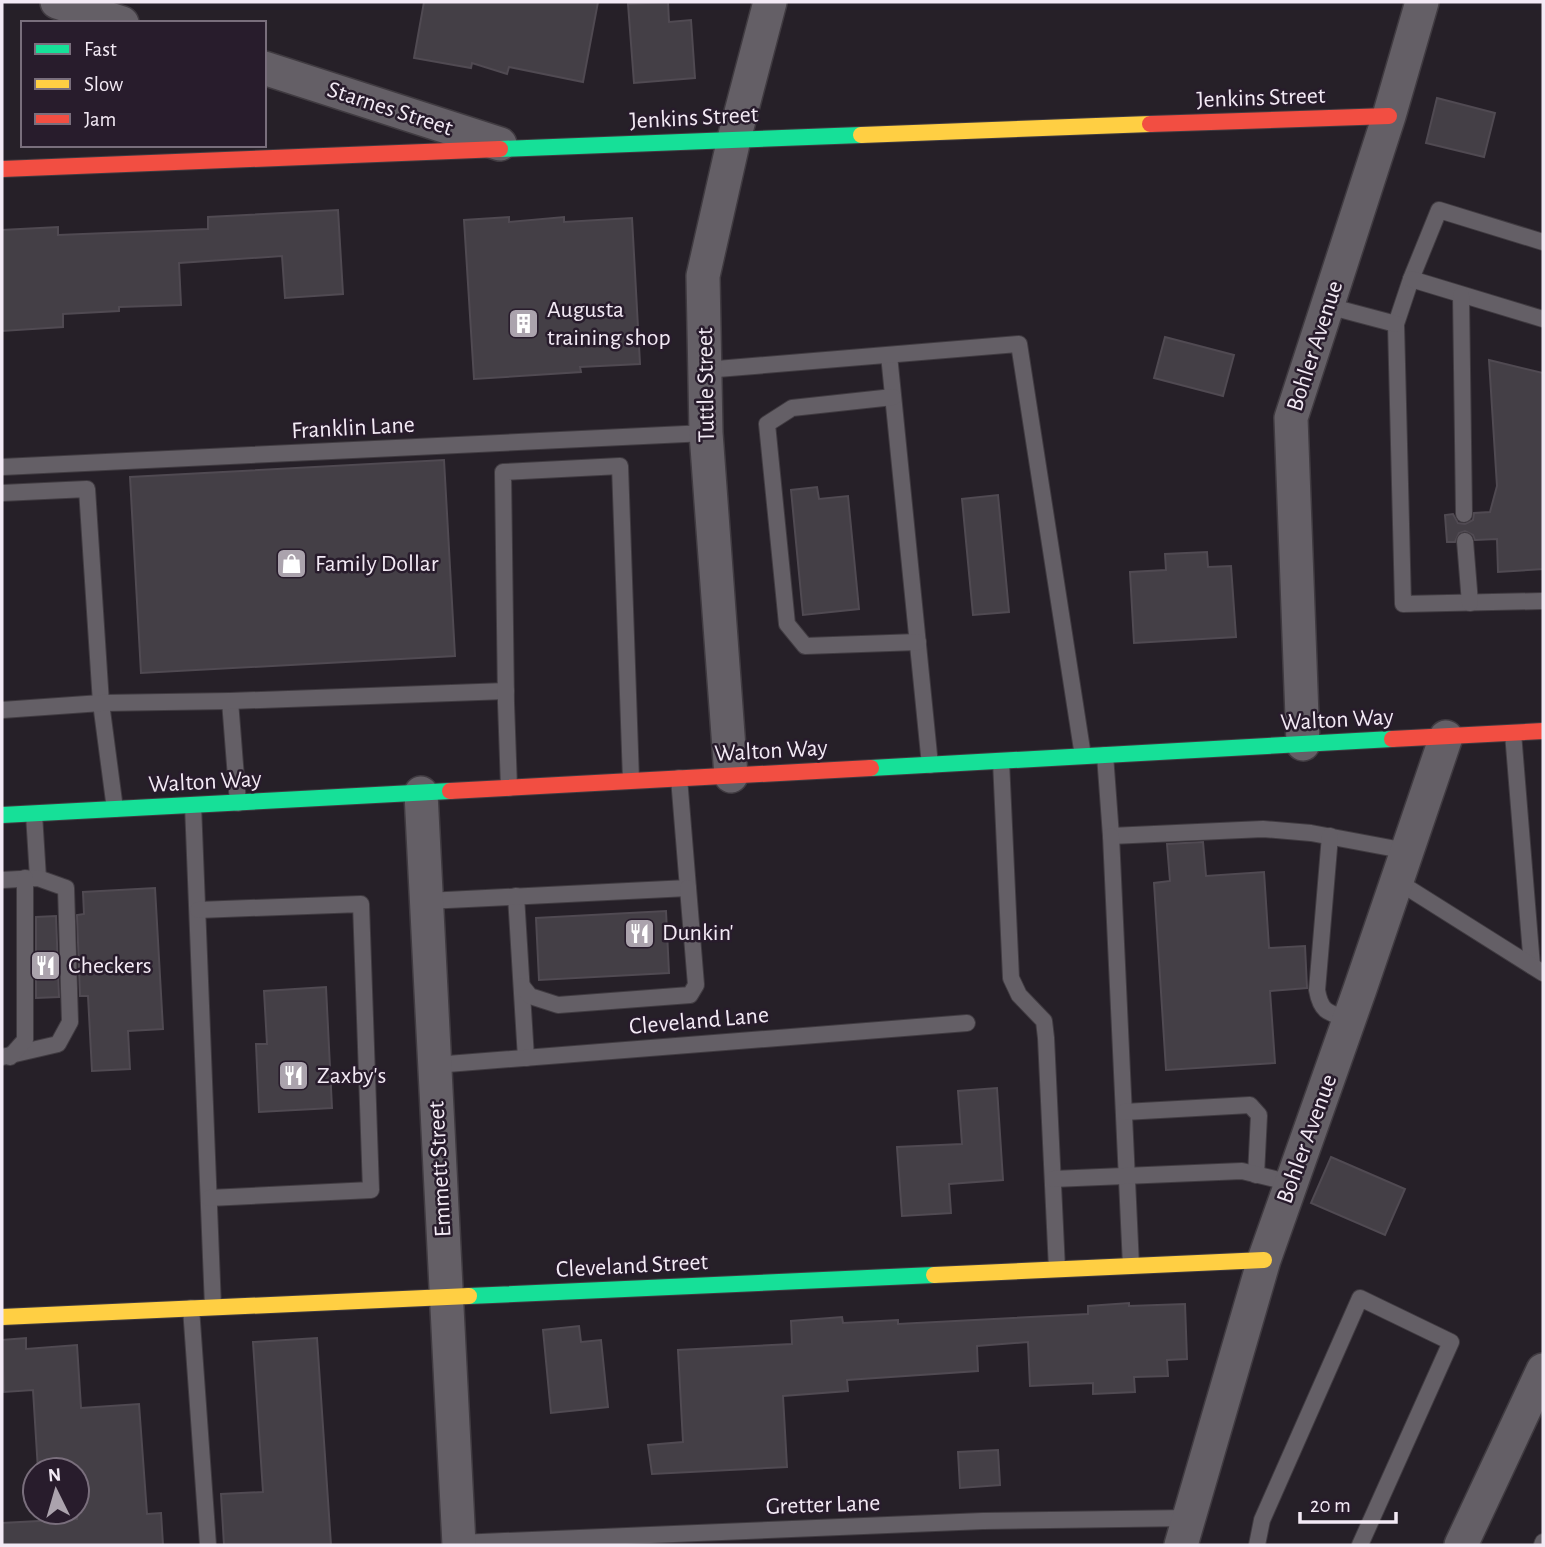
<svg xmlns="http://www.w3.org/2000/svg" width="1545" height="1547" viewBox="0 0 1545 1547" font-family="'Alegreya Sans',sans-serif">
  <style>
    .building { fill: #443f46; stroke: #504a52; stroke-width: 2 }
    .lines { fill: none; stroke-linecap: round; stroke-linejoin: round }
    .lane-casing { stroke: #403b41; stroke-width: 18 }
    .street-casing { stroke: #403b41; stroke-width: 36 }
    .fast-casing { stroke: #403b41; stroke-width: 18 }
    .slow-casing { stroke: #403b41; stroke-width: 18 }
    .jam-casing { stroke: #403b41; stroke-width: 18 }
    .lane { stroke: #645f66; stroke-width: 16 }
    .street { stroke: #645f66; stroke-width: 33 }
    .fast { stroke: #16e098; stroke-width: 16 }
    .slow { stroke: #ffcf43; stroke-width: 16 }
    .jam { stroke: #f24e42; stroke-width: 16 }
    .labels { text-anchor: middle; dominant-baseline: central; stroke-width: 5; stroke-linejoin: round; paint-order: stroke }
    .street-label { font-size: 24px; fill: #f3eaf5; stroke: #281c2c }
    .poi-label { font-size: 24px; fill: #f3eaf5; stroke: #281c2c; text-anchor: start }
  </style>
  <rect width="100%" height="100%" fill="#262028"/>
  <g class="building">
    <path d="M 424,2 L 598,2 L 583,82 L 509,67 L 507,74 L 472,63 L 471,68 L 414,58 Z"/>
    <path d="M 668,2 L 669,22 L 691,20 L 695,78 L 634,83 L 628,4 Z"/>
    <path d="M 1437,98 L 1495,113 L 1484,157 L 1426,143 Z"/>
    <path d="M 338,210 L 343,294 L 285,298 L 282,256 L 179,263 L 181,305 L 119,307 L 119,311 L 63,314 L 63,327 L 2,331 L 2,230 L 58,227 L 58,235 L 208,229 L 208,217 Z"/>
    <path d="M 509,217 L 509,222 L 564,217 L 564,222 L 632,218 L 640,364 L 580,367 L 581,372 L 474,379 L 464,220 Z"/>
    <path d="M 1165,337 L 1234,355 L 1223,396 L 1154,378 Z"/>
    <path d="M 1489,360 L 1543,373 L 1543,569 L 1498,572 L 1497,539 L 1475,540 L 1473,535 L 1465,531 L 1459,533 L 1455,542 L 1447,542 L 1445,515 L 1453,514 L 1458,523 L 1465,524 L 1473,520 L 1474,513 L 1490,512 L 1497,486 Z"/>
    <path d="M 444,460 L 455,656 L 141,673 L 130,477 Z"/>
    <path d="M 817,487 L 819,499 L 848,496 L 859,609 L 803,615 L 791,490 Z"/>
    <path d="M 998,495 L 1009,612 L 973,615 L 962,499 Z"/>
    <path d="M 1207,552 L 1208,567 L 1231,566 L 1236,637 L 1134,643 L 1130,572 L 1166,570 L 1165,554 Z"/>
    <path d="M 1203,842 L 1206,876 L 1264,872 L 1269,948 L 1305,946 L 1307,988 L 1270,991 L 1275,1063 L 1166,1070 L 1154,883 L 1170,881 L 1167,844 Z"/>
    <path d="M 155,888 L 163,1029 L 128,1031 L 130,1069 L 92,1071 L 88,996 L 80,996 L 77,915 L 84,914 L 83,892 Z"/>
    <path d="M 666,911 L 669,973 L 539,980 L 536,918 Z"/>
    <path d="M 56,916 L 59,997 L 36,998 L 36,917 Z"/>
    <path d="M 326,987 L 332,1108 L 259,1112 L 256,1044 L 267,1044 L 264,991 Z"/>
    <path d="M 997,1088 L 1003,1180 L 949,1184 L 951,1213 L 902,1216 L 897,1147 L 962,1144 L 958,1091 Z"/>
    <path d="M 1331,1157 L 1405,1189 L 1385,1235 L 1311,1203 Z"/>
    <path d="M 1129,1303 L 1129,1306 L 1185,1304 L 1187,1359 L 1167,1360 L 1168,1376 L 1134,1377 L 1135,1392 L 1093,1394 L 1093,1383 L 1030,1386 L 1028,1342 L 977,1346 L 978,1371 L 847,1380 L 848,1391 L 783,1396 L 787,1467 L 652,1474 L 648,1445 L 683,1442 L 678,1350 L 792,1344 L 791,1321 L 842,1317 L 843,1323 L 898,1320 L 898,1324 L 1088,1314 L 1088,1306 Z"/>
    <path d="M 579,1326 L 581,1342 L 601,1340 L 608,1407 L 551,1413 L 543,1330 Z"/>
    <path d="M 26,1338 L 26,1349 L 77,1345 L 81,1408 L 139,1404 L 147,1514 L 161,1513 L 163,1545 L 2,1545 L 2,1523 L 77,1519 L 77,1470 L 38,1470 L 33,1390 L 4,1392 L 2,1340 Z"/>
    <path d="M 317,1338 L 331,1545 L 224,1545 L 221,1494 L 263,1492 L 253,1342 Z"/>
    <path d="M 998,1450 L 1000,1485 L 960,1488 L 958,1452 Z"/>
  </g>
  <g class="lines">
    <defs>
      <g id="lane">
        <path d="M 1543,242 L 1439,210 L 1411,279 L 1396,324 L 1403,604 L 1543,601"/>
        <path d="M 1411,279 L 1543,319"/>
        <path d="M 1461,295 L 1464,514"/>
        <path d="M 1328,306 L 1396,324"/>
        <path d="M 889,355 L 930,765"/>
        <path d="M 705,370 L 1019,344 L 1083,756"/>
        <path d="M 893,397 L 792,408 L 767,424 L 787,624 L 805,646 L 918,642"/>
        <path d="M 2,467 L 706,433"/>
        <path d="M 2,493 L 87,489 L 101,703 L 115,809"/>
        <path d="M 1465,541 L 1470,603"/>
        <path d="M 230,701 L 238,803"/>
        <path d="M 2,710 L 101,703 L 230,701 L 506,691"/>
        <path d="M 1513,733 L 1532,966"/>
        <path d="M 1105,755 L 1111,836 L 1263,829 L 1311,833 L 1407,851"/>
        <path d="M 1001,761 L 1011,978 L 1019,995 L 1044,1021 L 1046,1038 L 1057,1269"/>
        <path d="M 509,788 L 506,703 L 503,472 L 620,466 L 631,780"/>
        <path d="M 193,805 L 213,1307"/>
        <path d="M 34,814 L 38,878"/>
        <path d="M 1111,836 L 1131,1266"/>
        <path d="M 1330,836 L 1317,990 C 1321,1013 1329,1013 1349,1019"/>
        <path d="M 2,880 L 38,878 L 66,888 L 70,1022 L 58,1044 L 2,1057"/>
        <path d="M 1397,881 L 1543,973"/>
        <path d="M 516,896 L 526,1058"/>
        <path d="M 427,901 L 688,888 L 679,778"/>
        <path d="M 198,910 L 361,904 L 371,1190 L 209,1198"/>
        <path d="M 522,986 L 530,996 L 558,1005 L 690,995 L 696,985 L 688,888"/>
        <path d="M 10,1057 L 25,1040 L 25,878"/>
        <path d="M 435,1065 L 967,1023"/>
        <path d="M 1124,1112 L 1250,1105 L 1259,1115 L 1256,1175"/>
        <path d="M 1053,1179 L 1242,1171 L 1291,1183"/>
        <path d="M 191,1308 L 208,1545"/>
        <path d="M 459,1543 L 983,1521 L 1189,1518"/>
        <path d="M 1257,1545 L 1262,1520 L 1360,1298 L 1451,1342 L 1360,1545"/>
        <path d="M 1542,1545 L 1543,1542"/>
      </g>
      <g id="street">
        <path d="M 57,2 L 122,23"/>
        <path d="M 264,68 L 500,144"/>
        <path d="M 1303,744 L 1291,418 L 1389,116 L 1422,2"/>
        <path d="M 731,776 L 706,433 L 703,276 L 734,139 L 770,2"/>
        <path d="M 421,793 L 459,1545"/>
        <path d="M 1181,1545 L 1264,1260 L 1360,989 L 1446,737"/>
        <path d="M 1461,1545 L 1543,1370"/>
      </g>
      <g id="fast">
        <path d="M 500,149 L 861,135"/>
        <path d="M 871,768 L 1392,739"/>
        <path d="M 2,815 L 450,791"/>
        <path d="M 469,1296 L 934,1275"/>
      </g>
      <g id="slow">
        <path d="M 861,135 L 1150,124"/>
        <path d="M 934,1275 L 1264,1260"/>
        <path d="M 2,1317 L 469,1296"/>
      </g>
      <g id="jam">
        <path d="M 1150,124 L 1389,116"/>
        <path d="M 2,169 L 500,149"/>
        <path d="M 1392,739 L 1543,731"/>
        <path d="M 450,791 L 871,768"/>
      </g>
    </defs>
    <use href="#lane" class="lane-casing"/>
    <use href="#street" class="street-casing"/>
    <use href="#fast" class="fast-casing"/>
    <use href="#slow" class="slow-casing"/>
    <use href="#jam" class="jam-casing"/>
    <use href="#lane" class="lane"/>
    <use href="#street" class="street"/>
    <use href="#fast" class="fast"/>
    <use href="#slow" class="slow"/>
    <use href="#jam" class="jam"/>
  </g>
  <defs>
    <symbol id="building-square" viewBox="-11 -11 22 22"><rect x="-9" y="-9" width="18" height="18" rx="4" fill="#aba3ad" stroke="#281c2c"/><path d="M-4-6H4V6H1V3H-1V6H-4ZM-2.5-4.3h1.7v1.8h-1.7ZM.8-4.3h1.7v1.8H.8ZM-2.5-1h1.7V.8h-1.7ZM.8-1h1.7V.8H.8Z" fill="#fff"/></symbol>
    <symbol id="shop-square" viewBox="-11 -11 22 22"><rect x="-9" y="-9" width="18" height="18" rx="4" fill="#aba3ad" stroke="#281c2c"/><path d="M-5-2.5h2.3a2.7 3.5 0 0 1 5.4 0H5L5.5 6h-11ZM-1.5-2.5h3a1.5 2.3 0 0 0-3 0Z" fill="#fff"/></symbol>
    <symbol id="restaurant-square" viewBox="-11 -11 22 22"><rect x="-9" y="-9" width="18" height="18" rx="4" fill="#aba3ad" stroke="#281c2c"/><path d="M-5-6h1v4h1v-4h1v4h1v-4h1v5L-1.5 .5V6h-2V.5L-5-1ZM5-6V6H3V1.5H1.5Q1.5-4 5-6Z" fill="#fff"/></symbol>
  </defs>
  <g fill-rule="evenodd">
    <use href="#building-square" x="506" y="306" width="35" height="35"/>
    <use href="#shop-square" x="274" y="546" width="35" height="35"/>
    <use href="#restaurant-square" x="622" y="916" width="35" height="35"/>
    <use href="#restaurant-square" x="28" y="948" width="35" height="35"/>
    <use href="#restaurant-square" x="276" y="1058" width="35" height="35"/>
  </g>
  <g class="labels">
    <g class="street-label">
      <text transform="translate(1261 98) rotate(-2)">Jenkins Street</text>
      <text transform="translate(390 109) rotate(18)">Starnes Street</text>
      <text transform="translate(694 118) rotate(-3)">Jenkins Street</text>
      <text transform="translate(1315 346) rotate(-72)">Bohler Avenue</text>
      <text transform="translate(706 385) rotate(-91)">Tuttle Street</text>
      <text transform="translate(353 428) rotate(-3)">Franklin Lane</text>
      <text transform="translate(1337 720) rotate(-3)">Walton Way</text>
      <text transform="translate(771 751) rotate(-3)">Walton Way</text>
      <text transform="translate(205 782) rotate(-3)">Walton Way</text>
      <text transform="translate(699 1021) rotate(-5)">Cleveland Lane</text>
      <text transform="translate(1307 1139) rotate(-70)">Bohler Avenue</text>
      <text transform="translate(440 1169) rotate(-93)">Emmett Street</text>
      <text transform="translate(632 1266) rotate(-3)">Cleveland Street</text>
      <text transform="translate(823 1505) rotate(-2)">Gretter Lane</text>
    </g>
    <g class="poi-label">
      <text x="547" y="310">Augusta<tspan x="547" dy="28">training shop</tspan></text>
      <text x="315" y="564">Family Dollar</text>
      <text x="662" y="933">Dunkin'</text>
      <text x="68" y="966">Checkers</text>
      <text x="317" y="1076">Zaxby's</text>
    </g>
  </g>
  <rect width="1545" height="1547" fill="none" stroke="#f3eaf5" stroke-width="7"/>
  <rect x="21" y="21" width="245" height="126" fill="#281c2c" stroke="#796e7c" stroke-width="2"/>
  <rect x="35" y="44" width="35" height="10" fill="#16e098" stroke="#796e7c" stroke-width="2"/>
  <text x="84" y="56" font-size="21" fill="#f3eaf5">Fast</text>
  <rect x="35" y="79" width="35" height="10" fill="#ffcf43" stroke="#796e7c" stroke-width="2"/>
  <text x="84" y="91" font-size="21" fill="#f3eaf5">Slow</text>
  <rect x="35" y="114" width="35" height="10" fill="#f24e42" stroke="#796e7c" stroke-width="2"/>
  <text x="84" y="126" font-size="21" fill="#f3eaf5">Jam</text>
  <g transform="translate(56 1491) rotate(355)"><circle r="33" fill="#281c2c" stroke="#796e7c" stroke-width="2"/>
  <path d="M0-5L12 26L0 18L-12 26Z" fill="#aba3ad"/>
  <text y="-10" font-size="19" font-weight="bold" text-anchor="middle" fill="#f3eaf5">N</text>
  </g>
  <path d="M1300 1512v10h96v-10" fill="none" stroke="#f3eaf5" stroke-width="3.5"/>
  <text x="1310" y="1512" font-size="21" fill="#f3eaf5" stroke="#281c2c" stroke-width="5" paint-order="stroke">20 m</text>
</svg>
